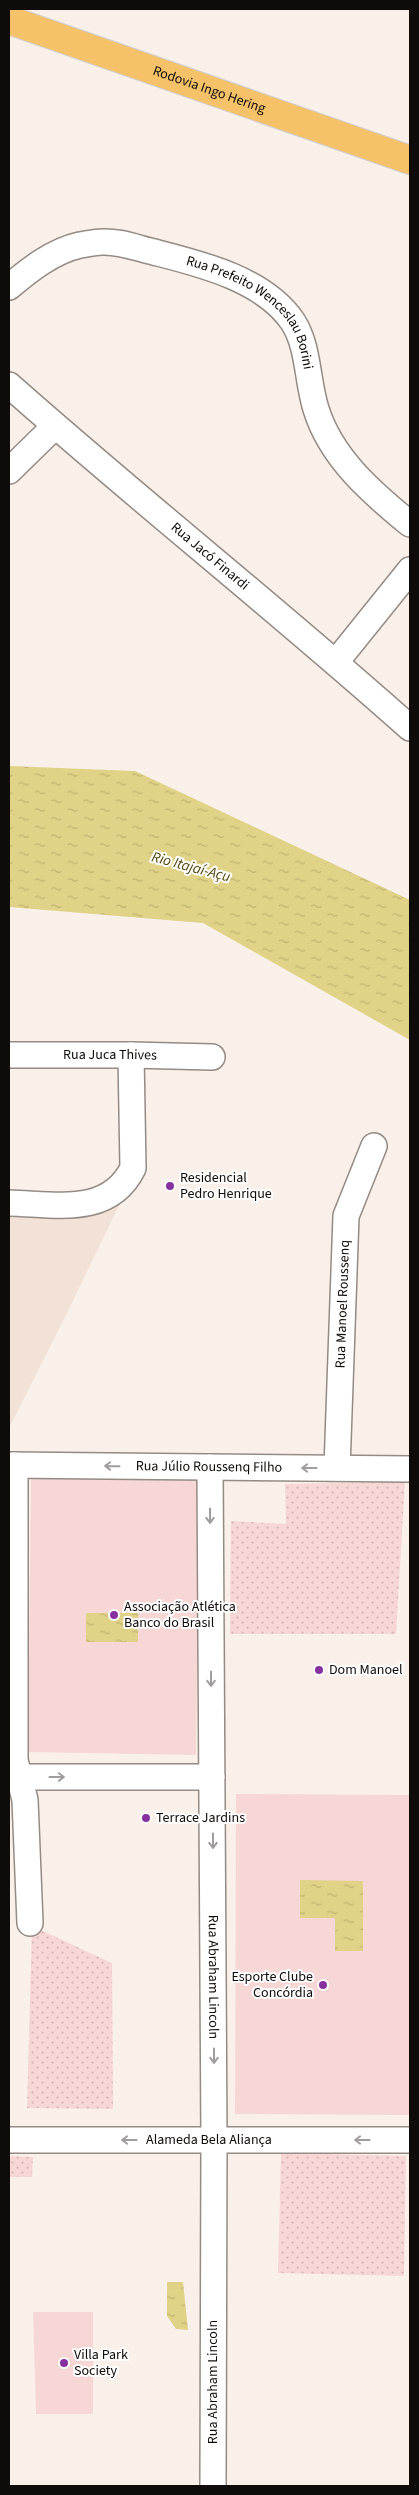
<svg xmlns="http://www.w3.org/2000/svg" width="419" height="2495" viewBox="0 0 419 2495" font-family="'Source Sans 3',sans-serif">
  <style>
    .built { fill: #f1e1d6 }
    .grass { fill: url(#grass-dots) }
    .pitch { fill: #f7d6d6 }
    .water { fill: url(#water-ripples) }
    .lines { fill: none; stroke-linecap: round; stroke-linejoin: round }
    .minor-casing { stroke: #948b85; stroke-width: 28 }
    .highway-casing { stroke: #cfcece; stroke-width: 30 }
    .minor { stroke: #fff; stroke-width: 25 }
    .highway { stroke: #f6c269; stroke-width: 28 }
    .oneway { stroke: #9f9d9d }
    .poi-dot { fill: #86319f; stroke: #fff; stroke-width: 2 }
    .labels { text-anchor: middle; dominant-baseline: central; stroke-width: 4; stroke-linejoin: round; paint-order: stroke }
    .street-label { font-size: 14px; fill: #0e0b09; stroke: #fff }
    .poi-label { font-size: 14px; fill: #0e0b09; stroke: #fff; text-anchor: start }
    .water-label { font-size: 15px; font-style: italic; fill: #53490d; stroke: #fff }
  </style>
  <defs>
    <pattern id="grass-dots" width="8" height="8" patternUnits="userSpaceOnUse" patternTransform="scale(1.25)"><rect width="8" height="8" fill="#f7d6d6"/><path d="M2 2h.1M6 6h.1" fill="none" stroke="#d3b6b6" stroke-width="1.8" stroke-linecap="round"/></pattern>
    <pattern id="water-ripples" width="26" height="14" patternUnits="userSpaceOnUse" patternTransform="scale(1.25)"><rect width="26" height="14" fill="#e0d286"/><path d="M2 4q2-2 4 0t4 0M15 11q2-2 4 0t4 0" fill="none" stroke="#bfb372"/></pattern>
  </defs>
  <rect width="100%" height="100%" fill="#f9f0e9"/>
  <path class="built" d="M 123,1197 L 66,1315 L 9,1428 L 9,1213 Z"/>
  <g class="grass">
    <path d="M 405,1482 L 396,1634 L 230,1634 L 231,1521 L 286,1524 L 285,1484 Z"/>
    <path d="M 32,1926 L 112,1963 L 113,2109 L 27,2108 Z"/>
    <path d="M 281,2153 L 406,2156 L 404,2276 L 278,2273 Z"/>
    <path d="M 9,2156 L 33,2157 L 32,2177 L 9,2177 Z"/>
  </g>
  <g class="pitch">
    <path d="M 31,1475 L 199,1478 L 196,1755 L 28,1752 Z"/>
    <path d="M 236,1794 L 410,1795 L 410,2115 L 235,2114 Z"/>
    <path d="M 33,2312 L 93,2312 L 93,2414 L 36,2414 Z"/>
  </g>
  <g class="water">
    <path d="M 9,766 L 135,771 L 410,900 L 410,1040 L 203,923 L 9,907 Z"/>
    <rect x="86" y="1613" width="52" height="29"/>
    <path d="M 300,1880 L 363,1881 L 363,1951 L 335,1951 L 335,1918 L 300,1918 Z"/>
    <path d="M 167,2282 L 183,2282 L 188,2330 L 176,2329 L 167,2316 Z"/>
  </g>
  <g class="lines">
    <defs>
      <g id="minor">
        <path id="s1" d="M 9,287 C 29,270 53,251 80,245 C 87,244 95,242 102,242 C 119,241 137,248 154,252 C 201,264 264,279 293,322 C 309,347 307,381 316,409 C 331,458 372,493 410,524"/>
        <path id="s2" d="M 9,385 C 141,502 279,611 410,728"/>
        <path d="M 9,471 L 55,426"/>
        <path d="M 336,662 L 410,570"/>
        <path id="s3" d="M 9,1055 L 131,1055 L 212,1057"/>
        <path d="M 9,1203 C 55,1204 109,1217 133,1168 L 131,1055"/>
        <path id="s4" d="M 9,1465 L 410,1469"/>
        <path d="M 15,1465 L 15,1760 L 25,1800 L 30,1923"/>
        <path id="s5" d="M 210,1467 L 214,2141 L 213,2486"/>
        <path id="s6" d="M 337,1468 L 346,1216 L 374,1146"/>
        <path d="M 9,1777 L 212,1777"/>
        <path id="s7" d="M 9,2140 L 410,2140"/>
      </g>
      <g id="highway">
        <path id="s8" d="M 9,20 L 410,160"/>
      </g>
    </defs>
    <use href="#minor" class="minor-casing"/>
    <use href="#highway" class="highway-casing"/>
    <use href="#minor" class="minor"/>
    <use href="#highway" class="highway"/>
  </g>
  <defs><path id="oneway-shaft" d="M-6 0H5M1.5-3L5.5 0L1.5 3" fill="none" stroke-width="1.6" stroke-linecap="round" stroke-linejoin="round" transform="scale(1.25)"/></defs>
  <g class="oneway">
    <use href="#oneway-shaft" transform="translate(112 1466) rotate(-179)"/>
    <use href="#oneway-shaft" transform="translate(309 1468) rotate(-180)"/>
    <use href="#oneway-shaft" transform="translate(210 1516) rotate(90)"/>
    <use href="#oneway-shaft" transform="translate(211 1679) rotate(90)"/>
    <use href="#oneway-shaft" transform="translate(57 1777)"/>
    <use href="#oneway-shaft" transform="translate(213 1841) rotate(90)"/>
    <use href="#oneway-shaft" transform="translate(214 2056) rotate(90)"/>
    <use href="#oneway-shaft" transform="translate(129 2140) rotate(-180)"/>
    <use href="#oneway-shaft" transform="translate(362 2140) rotate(180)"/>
  </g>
  <g class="poi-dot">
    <circle cx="170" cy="1186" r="5"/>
    <circle cx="114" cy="1615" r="5"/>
    <circle cx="319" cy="1670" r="5"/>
    <circle cx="146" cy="1818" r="5"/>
    <circle cx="323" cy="1985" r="5"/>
    <circle cx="64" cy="2363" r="5"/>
  </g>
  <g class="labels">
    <g class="street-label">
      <text stroke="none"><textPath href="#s8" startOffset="212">Rodovia Ingo Hering</textPath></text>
      <text stroke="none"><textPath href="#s1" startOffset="280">Rua Prefeito Wenceslau Borini</textPath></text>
      <text stroke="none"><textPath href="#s2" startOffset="264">Rua Jacó Finardi</textPath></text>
      <text stroke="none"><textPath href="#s3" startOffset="101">Rua Juca Thives</textPath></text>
      <text stroke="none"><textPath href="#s6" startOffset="164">Rua Manoel Roussenq</textPath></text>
      <text stroke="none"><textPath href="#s4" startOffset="200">Rua Júlio Roussenq Filho</textPath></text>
      <text stroke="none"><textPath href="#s5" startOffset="510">Rua Abraham Lincoln</textPath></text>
      <text stroke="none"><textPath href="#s7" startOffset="200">Alameda Bela Aliança</textPath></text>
      <text transform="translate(213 2382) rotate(-90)">Rua Abraham Lincoln</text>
    </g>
    <g class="poi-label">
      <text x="180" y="1178">Residencial<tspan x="180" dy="16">Pedro Henrique</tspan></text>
      <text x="124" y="1607">Associação Atlética<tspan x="124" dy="16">Banco do Brasil</tspan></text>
      <text x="329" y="1670">Dom Manoel</text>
      <text x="156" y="1818">Terrace Jardins</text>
      <text x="313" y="1977" text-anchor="end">Esporte Clube<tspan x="313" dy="16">Concórdia</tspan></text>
      <text x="74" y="2355">Villa Park<tspan x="74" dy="16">Society</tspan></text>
    </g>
    <g class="water-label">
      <text transform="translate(191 867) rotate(15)">Rio Itajaí-Açu</text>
    </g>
  </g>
  <rect width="419" height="2495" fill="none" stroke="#0e0b09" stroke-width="20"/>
</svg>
